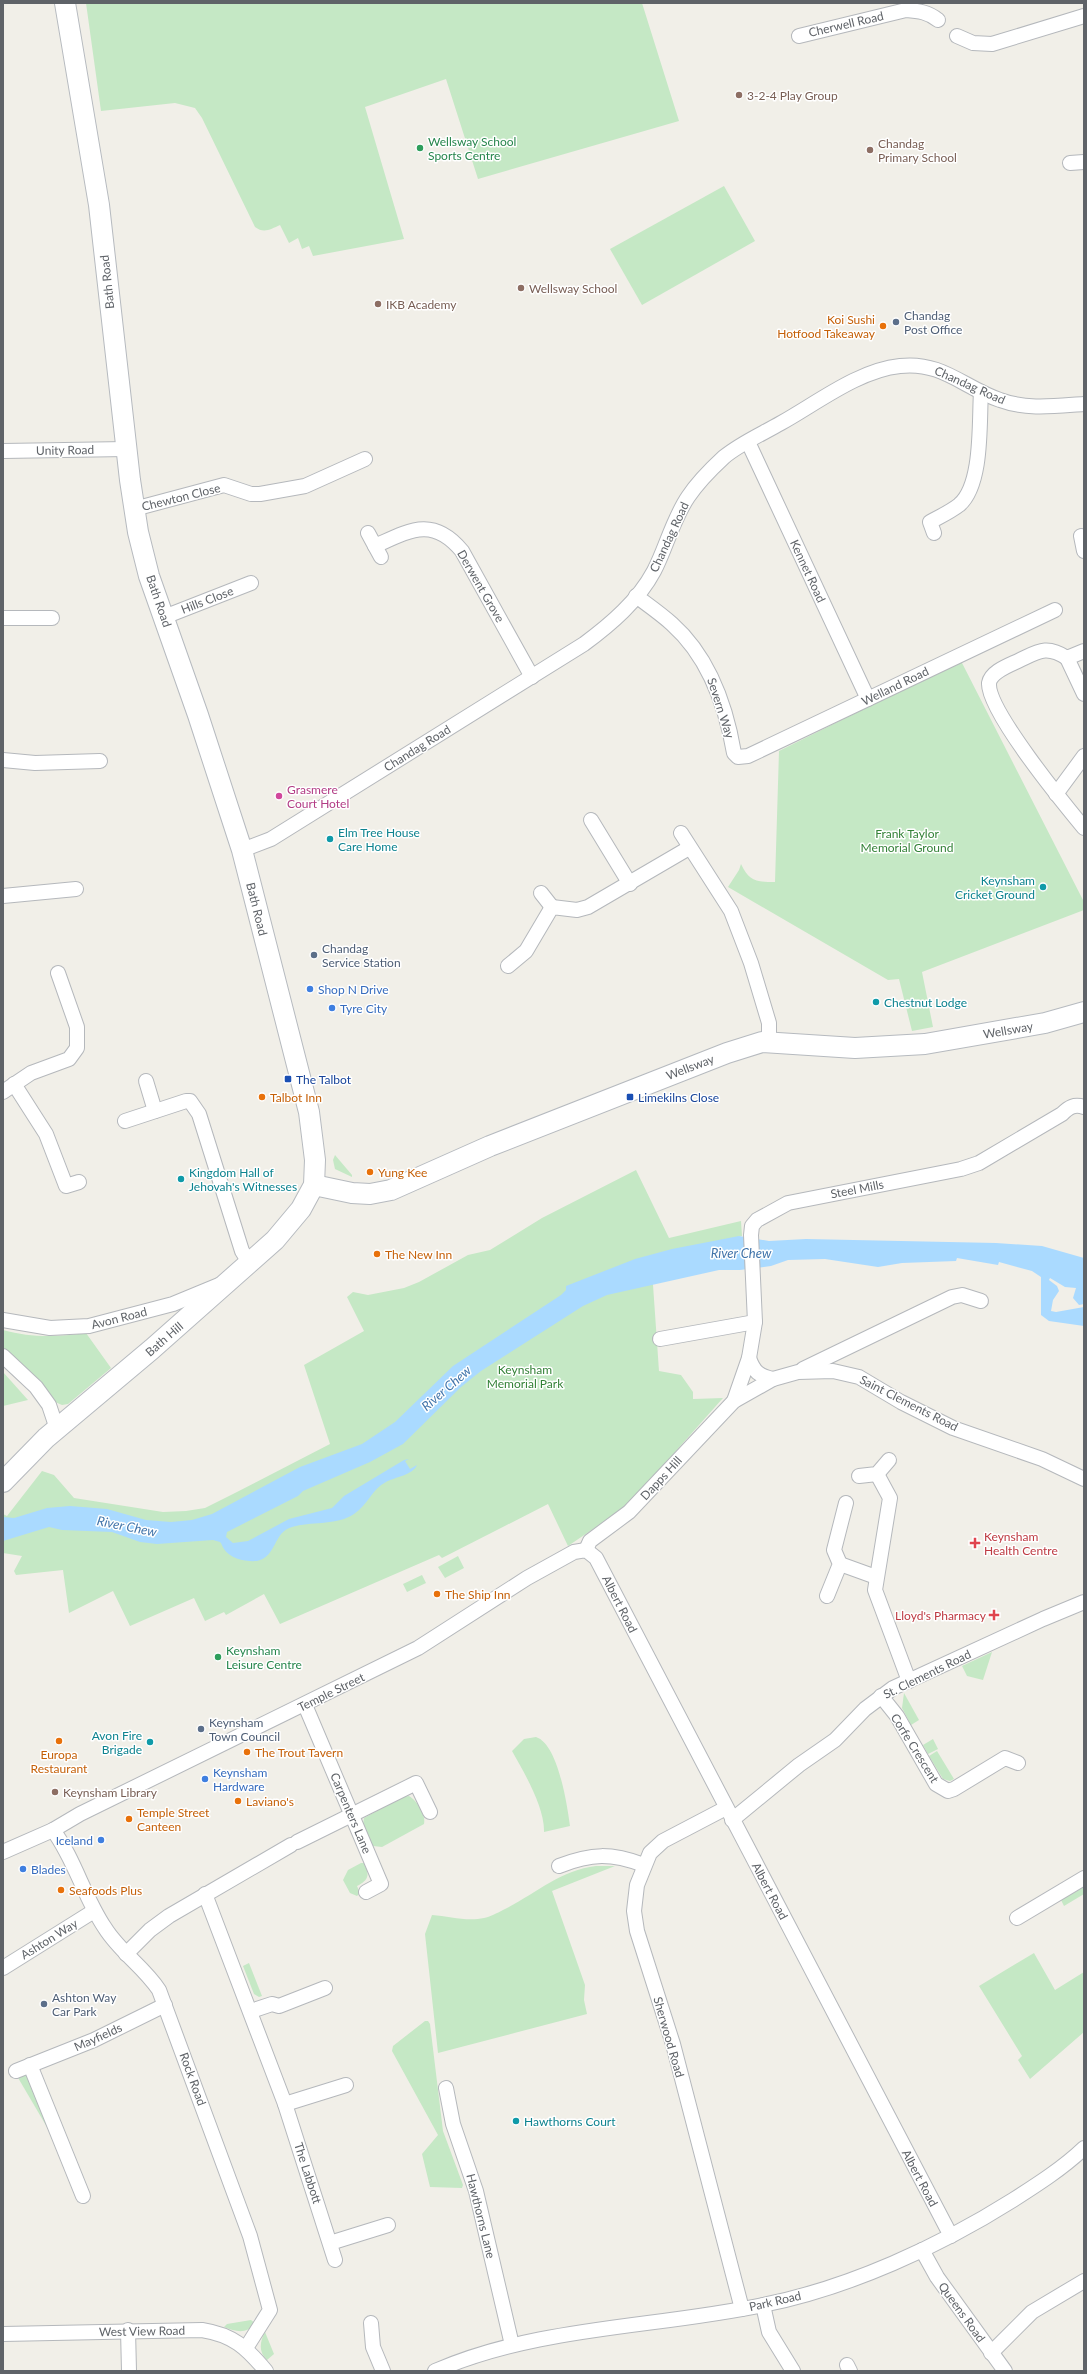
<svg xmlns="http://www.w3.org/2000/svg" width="1087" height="2374" viewBox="0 0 1087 2374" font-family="Lato,sans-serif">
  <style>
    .green { fill: #c5e8c5 }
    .water { fill: #aadaff }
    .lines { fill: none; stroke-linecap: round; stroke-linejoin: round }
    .street-casing { stroke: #b5b8bc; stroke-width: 16 }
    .secondary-casing { stroke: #b6babf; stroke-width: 22 }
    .street { stroke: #fff; stroke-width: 14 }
    .secondary { stroke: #fff; stroke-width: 20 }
    .education-dot { fill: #8d6e63; stroke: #fff; stroke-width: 1.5 }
    .leisure-dot { fill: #2e9e5b; stroke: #fff; stroke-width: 1.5 }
    .service-dot { fill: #5c6f8a; stroke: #fff; stroke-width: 1.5 }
    .food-dot { fill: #e8710a; stroke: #fff; stroke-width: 1.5 }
    .hotel-dot { fill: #d1479c; stroke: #fff; stroke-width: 1.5 }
    .culture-dot { fill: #0f9aa8; stroke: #fff; stroke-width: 1.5 }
    .shop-dot { fill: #3f7fe0; stroke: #fff; stroke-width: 1.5 }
    .transit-dot { fill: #1a4fb4; stroke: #fff; stroke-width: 1.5 }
    .health-dot { fill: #e0444e; stroke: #fff; stroke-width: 1.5 }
    .labels { text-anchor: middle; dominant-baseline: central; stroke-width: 3; stroke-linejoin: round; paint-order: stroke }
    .street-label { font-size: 12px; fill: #5f6368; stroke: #fff }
    .education-label { font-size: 12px; fill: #785e54; stroke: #fff; text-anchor: start }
    .leisure-label { font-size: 12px; fill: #27864d; stroke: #fff; text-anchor: start }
    .service-label { font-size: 12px; fill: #4e5e75; stroke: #fff; text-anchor: start }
    .food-label { font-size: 12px; fill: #c56008; stroke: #fff; text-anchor: start }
    .hotel-label { font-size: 12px; fill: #b23c85; stroke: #fff; text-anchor: start }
    .culture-label { font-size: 12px; fill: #0d838f; stroke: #fff; text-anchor: start }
    .park-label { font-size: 12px; fill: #348238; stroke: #fff }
    .shop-label { font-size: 12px; fill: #366cbe; stroke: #fff; text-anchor: start }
    .transit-label { font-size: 12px; fill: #164399; stroke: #fff; text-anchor: start }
    .health-label { font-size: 12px; fill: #be3a42; stroke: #fff; text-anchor: start }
    .water-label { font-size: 13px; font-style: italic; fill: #4174aa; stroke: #fff }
  </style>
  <rect width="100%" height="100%" fill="#f1efe8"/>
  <g class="green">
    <path d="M 86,3 L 642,3 L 679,121 L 478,179 L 446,79 L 365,107 L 404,239 L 313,256 L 309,246 L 302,249 L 298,238 L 289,243 L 280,225 C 271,229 264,234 255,227 L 202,118 L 195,108 L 175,103 L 101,111 Z"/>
    <path d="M 724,186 L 755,241 L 642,305 L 610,249 Z"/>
    <path d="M 961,661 L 1084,902 L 1084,910 L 922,972 L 933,1027 L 912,1031 L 899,979 L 888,980 L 728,887 L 739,870 L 741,864 C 749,881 756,882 775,882 L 779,751 Z"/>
    <path d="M 335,1155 L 352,1175 L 352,1177 L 335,1169 L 333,1160 Z"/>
    <path d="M 636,1170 L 669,1238 L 741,1221 L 742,1236 L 651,1256 L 659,1371 L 681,1375 L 693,1392 L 693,1399 L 723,1398 L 627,1506 L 568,1546 L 548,1504 L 442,1558 L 439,1555 L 280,1624 L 264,1594 L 226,1615 L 224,1612 L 205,1621 L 194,1598 L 130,1626 L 113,1591 L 69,1613 L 63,1570 L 16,1575 L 14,1571 L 22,1556 L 3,1553 L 3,1514 L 7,1516 L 42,1471 L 54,1475 L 74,1498 L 163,1512 L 186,1511 L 205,1508 L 233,1494 L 330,1444 L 304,1365 L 364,1331 L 347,1297 L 353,1292 L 368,1295 L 404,1288 L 419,1282 L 468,1255 L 490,1250 L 542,1218 Z"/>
    <path d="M 3,1330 C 32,1338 57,1337 86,1333 L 111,1368 L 68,1404 L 62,1405 L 55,1402 L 3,1349 Z"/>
    <path d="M 3,1372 L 28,1400 L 3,1406 Z"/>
    <path d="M 458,1556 L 464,1568 L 445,1578 L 438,1567 Z"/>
    <path d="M 422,1575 L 426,1583 L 407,1592 L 403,1584 Z"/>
    <path d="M 992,1652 L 983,1680 L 967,1676 L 962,1666 Z"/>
    <path d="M 904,1693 L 919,1720 L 911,1725 L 902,1708 Z"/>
    <path d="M 536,1737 C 558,1744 567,1804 570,1826 L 544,1832 C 545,1808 524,1772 512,1751 L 524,1739 Z"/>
    <path d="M 933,1739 L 938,1749 L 928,1754 L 923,1745 Z"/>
    <path d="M 937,1751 L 954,1779 L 950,1781 L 943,1779 L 929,1756 Z"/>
    <path d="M 409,1796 C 417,1801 426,1814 424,1824 L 382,1847 L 373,1846 L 363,1824 L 364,1818 L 402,1797 Z"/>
    <path d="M 361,1863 L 364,1863 C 370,1875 369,1880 357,1886 L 360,1893 L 357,1896 L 350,1893 L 343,1880 L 348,1870 Z"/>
    <path d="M 596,1866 L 615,1866 L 552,1891 L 585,1985 L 584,2000 L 587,2014 L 438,2053 L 425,1934 L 432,1915 C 449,1916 467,1922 484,1918 C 490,1917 497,1913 503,1910 C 534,1895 560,1870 596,1866 Z"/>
    <path d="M 1084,1887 L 1084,1894 L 1064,1906 L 1061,1900 Z"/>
    <path d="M 1034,1953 L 1055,1990 L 1084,1972 L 1084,2032 L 1030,2079 L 1018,2060 L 1022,2056 L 979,1986 Z"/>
    <path d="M 249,1963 L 262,1996 L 259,1997 L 254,1994 L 243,1966 Z"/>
    <path d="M 425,2021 L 428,2021 L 430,2024 L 443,2131 L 463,2185 L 462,2188 L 430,2187 L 422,2154 L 438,2135 L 392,2051 L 393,2046 Z"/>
    <path d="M 27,2074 L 51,2134 L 17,2076 Z"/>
    <path d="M 251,2320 L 256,2324 C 245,2334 237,2332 224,2327 L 227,2324 Z"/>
    <path d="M 265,2332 L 274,2354 L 267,2360 C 258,2352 260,2341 265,2332 Z"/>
  </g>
  <path class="water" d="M 739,1236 L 769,1241 L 806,1239 L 996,1243 L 1042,1246 L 1084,1258 L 1084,1304 L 1079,1305 L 1073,1298 L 1076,1288 L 1065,1287 L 1050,1278 L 1049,1280 L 1057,1286 L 1059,1291 L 1053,1300 L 1051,1311 L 1056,1312 L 1084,1307 L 1084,1326 L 1049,1321 L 1041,1315 L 1041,1277 L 1032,1271 L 999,1262 L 998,1265 L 957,1258 L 956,1261 L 902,1263 L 878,1267 L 825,1259 L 788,1260 L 771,1266 L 740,1270 L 719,1270 L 607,1295 L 583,1306 L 481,1371 L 461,1387 L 403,1444 L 370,1462 L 303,1491 L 298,1496 L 227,1532 L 226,1537 L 233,1543 L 248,1541 L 289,1519 L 332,1508 L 344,1496 L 404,1460 L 409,1459 L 405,1461 L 410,1469 L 417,1465 C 413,1475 395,1477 386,1482 C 372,1489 367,1506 354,1514 C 336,1526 312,1521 292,1527 C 273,1532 277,1557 257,1561 C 247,1562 230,1559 224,1549 C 222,1546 222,1544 220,1542 L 213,1540 L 157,1544 L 140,1542 L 112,1532 L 62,1530 L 49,1527 L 3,1541 L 3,1517 L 14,1518 L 47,1508 L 70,1506 L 107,1509 L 146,1520 L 171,1522 L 192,1520 L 212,1514 L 300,1467 L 362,1444 L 395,1422 L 453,1366 L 561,1295 L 566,1290 L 566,1286 L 635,1259 L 672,1249 Z"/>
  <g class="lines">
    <defs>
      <g id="street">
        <path d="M 799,36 L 906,10 C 919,11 928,12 938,20"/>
        <path d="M 957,36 L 973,43 L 992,44 L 1084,16"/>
        <path d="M 1070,163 L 1084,162"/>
        <path d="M 748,442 L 868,699"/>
        <path d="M 3,451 L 126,449"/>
        <path d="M 134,509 L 224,485 L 251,494 L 260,494 L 305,486 L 365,459"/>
        <path d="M 368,533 L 375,546 C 410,530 433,516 462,551 L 532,677"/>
        <path d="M 934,533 L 930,522 C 939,517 950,512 959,505 C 983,485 979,422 981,392"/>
        <path d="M 1081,536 L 1084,551"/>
        <path d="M 375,546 L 381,557"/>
        <path d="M 636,596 C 648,605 661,614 672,624 C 709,657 726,706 734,753 L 738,757 L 748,756 L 1055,610"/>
        <path d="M 164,617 L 251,583"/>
        <path d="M 3,618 L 52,618"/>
        <path d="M 1084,651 L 1067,658 C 1047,645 1039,651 1020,660 C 1010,665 991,671 989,683 C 987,710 1065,805 1084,828"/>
        <path d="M 1067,658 L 1084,694"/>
        <path d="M 3,760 L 35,763 L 100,761"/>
        <path d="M 1056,794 L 1084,756"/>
        <path d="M 591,820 L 630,884"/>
        <path d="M 681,833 L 731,911 L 751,963 L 769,1023 L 769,1042"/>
        <path d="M 242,850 L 271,839 L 584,644 C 611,624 638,601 654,571 C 666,548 673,519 688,497 C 698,482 711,469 724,457 C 741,443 762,434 781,423 C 817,403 859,370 900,366 C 942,361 964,388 1000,400 C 1027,410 1055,406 1084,404"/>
        <path d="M 541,893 L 552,907"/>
        <path d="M 3,896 L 76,889"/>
        <path d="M 508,966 L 526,951 L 552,907 L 577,910 L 588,907 L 689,848"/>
        <path d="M 146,1081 L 155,1111"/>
        <path d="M 14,1084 L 46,1134 L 66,1186 L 79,1182"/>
        <path d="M 3,1092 L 31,1073 L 69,1059 L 77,1048 L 77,1027 L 58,973"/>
        <path d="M 125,1121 L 186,1101 L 190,1101 L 199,1114 L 242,1251 L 250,1264"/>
        <path d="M 3,1320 L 50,1328 L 89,1326 L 173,1304 L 219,1285"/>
        <path d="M 660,1339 L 755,1322"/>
        <path d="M 3,1356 L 36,1387 L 49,1405 L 57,1429"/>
        <path d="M 749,1358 C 754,1372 759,1376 773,1379"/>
        <path d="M 803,1369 L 952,1297 L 962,1295 L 981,1301"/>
        <path d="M 734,1401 L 749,1358 L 755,1322 L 751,1235 L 752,1226 L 757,1220 L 788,1203 L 961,1169 L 979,1163 L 1062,1114 C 1069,1107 1074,1104 1084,1107"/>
        <path d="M 877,1474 L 890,1498 L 875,1590 L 909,1681"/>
        <path d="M 859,1476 L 877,1474 L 889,1460"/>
        <path d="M 586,1550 L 590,1541 L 629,1512 L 734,1401 L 773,1379 L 798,1372 L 833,1371 L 859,1377 L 901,1402 L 953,1428 L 1042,1459 L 1084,1479"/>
        <path d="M 840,1564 L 876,1577"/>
        <path d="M 827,1596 L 840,1564 L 834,1550 L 846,1503"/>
        <path d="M 881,1696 L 897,1716 L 936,1784 L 948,1791 L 954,1789 L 1005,1758 L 1018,1763"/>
        <path d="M 305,1705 L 381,1884 L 366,1892"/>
        <path d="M 726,1808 L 663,1841 L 650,1853 L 637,1885 L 634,1911 L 637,1931 L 673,2044 L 742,2309"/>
        <path d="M 732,1820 L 799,1765 L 835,1740 L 865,1709 L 893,1688 L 1043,1619 L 1084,1602"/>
        <path d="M 53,1830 C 75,1860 84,1897 105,1928 C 120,1952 144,1967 159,1990 L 250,2236 L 270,2310 L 246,2348"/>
        <path d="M 297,1842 L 416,1783 L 430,1812"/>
        <path d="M 3,1852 L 53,1830 L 80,1814 L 418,1648 L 527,1578 L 574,1552 L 586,1550 L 596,1558 L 951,2236"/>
        <path d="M 559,1866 C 592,1853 611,1853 644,1865"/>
        <path d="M 205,1894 L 285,2104 L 335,2260"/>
        <path d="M 1017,1918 L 1084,1878"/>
        <path d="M 126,1954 L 150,1930 L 169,1916 L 291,1845"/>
        <path d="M 3,1968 L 94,1911"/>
        <path d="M 251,2011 L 272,2004 L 279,2006 L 325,1988"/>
        <path d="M 30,2065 L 83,2196"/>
        <path d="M 16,2071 L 94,2040 L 165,2005"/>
        <path d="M 446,2088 L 453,2124 L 476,2191 L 512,2345"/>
        <path d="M 285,2104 L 346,2085"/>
        <path d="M 330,2243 L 388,2225"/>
        <path d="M 922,2250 L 937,2277 L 1005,2371"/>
        <path d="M 763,2305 L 769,2332 L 793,2371"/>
        <path d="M 371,2323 L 373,2347 L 383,2371"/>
        <path d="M 128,2330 L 129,2371"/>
        <path d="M 3,2334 L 202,2330 C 233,2335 246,2347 266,2371"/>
        <path d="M 991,2353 L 1032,2312 L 1084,2281"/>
        <path d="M 847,2365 L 850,2371"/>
        <path d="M 435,2371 C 539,2326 653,2328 763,2305 C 849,2288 940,2246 1013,2200 C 1038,2184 1063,2168 1084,2148"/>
      </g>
      <g id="secondary">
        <path d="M 314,1185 L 352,1193 L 370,1194 L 391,1190 L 490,1146 L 727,1053 L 762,1042 L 855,1048 L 925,1044 L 1045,1023 L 1084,1012"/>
        <path d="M 3,1482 L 46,1438 L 152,1349 L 275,1240 L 301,1209 L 314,1185 L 315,1160 L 309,1112 L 242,850 L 198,715 L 149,576 L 138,532 L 130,480 L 99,205 L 65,3"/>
      </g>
    </defs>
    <use href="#street" class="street-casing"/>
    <use href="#secondary" class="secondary-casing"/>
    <use href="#street" class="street"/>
    <use href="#secondary" class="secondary"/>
  </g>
  <g class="education-dot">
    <circle cx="739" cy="95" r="4"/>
    <circle cx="870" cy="150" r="4"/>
    <circle cx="521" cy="288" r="4"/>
    <circle cx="378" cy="304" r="4"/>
    <circle cx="55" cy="1792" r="4"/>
  </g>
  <g class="leisure-dot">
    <circle cx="420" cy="148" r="4"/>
    <circle cx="218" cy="1657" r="4"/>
  </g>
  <g class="service-dot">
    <circle cx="896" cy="322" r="4"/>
    <circle cx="314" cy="955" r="4"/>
    <circle cx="201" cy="1729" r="4"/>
    <circle cx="44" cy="2004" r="4"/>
  </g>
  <g class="food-dot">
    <circle cx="883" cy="326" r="4"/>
    <circle cx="262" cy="1097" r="4"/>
    <circle cx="370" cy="1172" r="4"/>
    <circle cx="377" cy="1254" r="4"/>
    <circle cx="437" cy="1594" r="4"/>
    <circle cx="59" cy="1741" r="4"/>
    <circle cx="247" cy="1752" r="4"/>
    <circle cx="238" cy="1801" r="4"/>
    <circle cx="129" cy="1819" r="4"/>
    <circle cx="61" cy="1890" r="4"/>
  </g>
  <circle class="hotel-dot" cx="279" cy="796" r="4"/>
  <g class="culture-dot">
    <circle cx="330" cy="839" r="4"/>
    <circle cx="1043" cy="887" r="4"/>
    <circle cx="876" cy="1002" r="4"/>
    <circle cx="181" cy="1179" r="4"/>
    <circle cx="150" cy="1742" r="4"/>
    <circle cx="516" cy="2121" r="4"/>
  </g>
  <g class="shop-dot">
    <circle cx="310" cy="989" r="4"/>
    <circle cx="332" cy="1008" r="4"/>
    <circle cx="205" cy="1779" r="4"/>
    <circle cx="101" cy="1840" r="4"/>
    <circle cx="23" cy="1869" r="4"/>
  </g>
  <g class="transit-dot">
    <rect x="284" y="1075" width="8" height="8" rx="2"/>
    <rect x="626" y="1093" width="8" height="8" rx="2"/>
  </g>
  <g class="health-dot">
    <path d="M973 1537h4v4h4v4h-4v4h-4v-4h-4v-4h4z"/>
    <path d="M992 1609h4v4h4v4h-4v4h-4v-4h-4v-4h4z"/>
  </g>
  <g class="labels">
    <g class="street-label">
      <text transform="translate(846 24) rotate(-13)">Cherwell Road</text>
      <text transform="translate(107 282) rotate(-96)">Bath Road</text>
      <text transform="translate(970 385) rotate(24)">Chandag Road</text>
      <text transform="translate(65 450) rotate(-1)">Unity Road</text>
      <text transform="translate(181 497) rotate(-14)">Chewton Close</text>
      <text transform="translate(669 537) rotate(-65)">Chandag Road</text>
      <text transform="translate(808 571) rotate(65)">Kennet Road</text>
      <text transform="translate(481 586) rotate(60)">Derwent Grove</text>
      <text transform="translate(207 600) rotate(-21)">Hills Close</text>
      <text transform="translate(159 601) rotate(71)">Bath Road</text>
      <text transform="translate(895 686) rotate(-26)">Welland Road</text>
      <text transform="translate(721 708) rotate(72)">Severn Way</text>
      <text transform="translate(417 748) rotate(-32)">Chandag Road</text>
      <text transform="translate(257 909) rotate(76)">Bath Road</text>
      <text transform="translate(1008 1030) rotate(-10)">Wellsway</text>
      <text transform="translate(690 1067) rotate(-21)">Wellsway</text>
      <text transform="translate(857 1189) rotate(-11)">Steel Mills</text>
      <text transform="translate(119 1318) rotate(-14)">Avon Road</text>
      <text transform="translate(164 1339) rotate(-41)">Bath Hill</text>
      <text transform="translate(909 1403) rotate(27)">Saint Clements Road</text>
      <text transform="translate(661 1478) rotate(-47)">Dapps Hill</text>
      <text transform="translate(620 1604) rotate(63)">Albert Road</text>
      <text transform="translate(927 1674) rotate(-26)">St. Clements Road</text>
      <text transform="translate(331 1692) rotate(-26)">Temple Street</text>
      <text transform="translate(915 1748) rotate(58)">Corfe Crescent</text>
      <text transform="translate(351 1813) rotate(67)">Carpenters Lane</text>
      <text transform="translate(770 1891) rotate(62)">Albert Road</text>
      <text transform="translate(49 1939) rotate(-32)">Ashton Way</text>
      <text transform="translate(98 2037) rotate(-24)">Mayfields</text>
      <text transform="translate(669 2037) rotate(74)">Sherwood Road</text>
      <text transform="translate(193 2079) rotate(70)">Rock Road</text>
      <text transform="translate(308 2173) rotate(72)">The Labbott</text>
      <text transform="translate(920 2178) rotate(62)">Albert Road</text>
      <text transform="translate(481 2216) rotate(76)">Hawthorns Lane</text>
      <text transform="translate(775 2301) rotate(-13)">Park Road</text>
      <text transform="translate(962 2312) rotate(54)">Queens Road</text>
      <text transform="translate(142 2331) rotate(-1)">West View Road</text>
    </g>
    <g class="education-label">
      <text x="747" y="95">3-2-4 Play Group</text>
      <text x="878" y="143">Chandag<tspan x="878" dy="14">Primary School</tspan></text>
      <text x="529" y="288">Wellsway School</text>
      <text x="386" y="304">IKB Academy</text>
      <text x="63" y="1792">Keynsham Library</text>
    </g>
    <g class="leisure-label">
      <text x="428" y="141">Wellsway School<tspan x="428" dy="14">Sports Centre</tspan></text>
      <text x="226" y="1650">Keynsham<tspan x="226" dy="14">Leisure Centre</tspan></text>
    </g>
    <g class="service-label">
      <text x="904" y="315">Chandag<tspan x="904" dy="14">Post Office</tspan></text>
      <text x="322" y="948">Chandag<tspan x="322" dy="14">Service Station</tspan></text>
      <text x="209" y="1722">Keynsham<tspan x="209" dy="14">Town Council</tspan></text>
      <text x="52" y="1997">Ashton Way<tspan x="52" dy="14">Car Park</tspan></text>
    </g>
    <g class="food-label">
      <text x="875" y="319" text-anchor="end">Koi Sushi<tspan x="875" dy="14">Hotfood Takeaway</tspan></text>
      <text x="270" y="1097">Talbot Inn</text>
      <text x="378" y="1172">Yung Kee</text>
      <text x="385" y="1254">The New Inn</text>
      <text x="445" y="1594">The Ship Inn</text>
      <text x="255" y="1752">The Trout Tavern</text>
      <text x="59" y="1754" text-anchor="middle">Europa<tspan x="59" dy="14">Restaurant</tspan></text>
      <text x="246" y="1801">Laviano's</text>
      <text x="137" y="1812">Temple Street<tspan x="137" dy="14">Canteen</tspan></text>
      <text x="69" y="1890">Seafoods Plus</text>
    </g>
    <g class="hotel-label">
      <text x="287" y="789">Grasmere<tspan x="287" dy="14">Court Hotel</tspan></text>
    </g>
    <g class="culture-label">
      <text x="338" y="832">Elm Tree House<tspan x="338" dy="14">Care Home</tspan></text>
      <text x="1035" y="880" text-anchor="end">Keynsham<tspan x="1035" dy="14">Cricket Ground</tspan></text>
      <text x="884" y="1002">Chestnut Lodge</text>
      <text x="189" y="1172">Kingdom Hall of<tspan x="189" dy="14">Jehovah's Witnesses</tspan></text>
      <text x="142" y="1735" text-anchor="end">Avon Fire<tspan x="142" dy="14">Brigade</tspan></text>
      <text x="524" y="2121">Hawthorns Court</text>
    </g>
    <g class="park-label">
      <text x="907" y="833">Frank Taylor<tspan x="907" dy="14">Memorial Ground</tspan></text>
      <text x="525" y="1369">Keynsham<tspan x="525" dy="14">Memorial Park</tspan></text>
    </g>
    <g class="shop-label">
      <text x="318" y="989">Shop N Drive</text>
      <text x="340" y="1008">Tyre City</text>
      <text x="213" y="1772">Keynsham<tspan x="213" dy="14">Hardware</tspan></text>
      <text x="93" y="1840" text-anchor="end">Iceland</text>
      <text x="31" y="1869">Blades</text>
    </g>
    <g class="transit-label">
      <text x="296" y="1079">The Talbot</text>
      <text x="638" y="1097">Limekilns Close</text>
    </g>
    <g class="health-label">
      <text x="984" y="1536">Keynsham<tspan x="984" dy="14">Health Centre</tspan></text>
      <text x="986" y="1615" text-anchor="end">Lloyd's Pharmacy</text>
    </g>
    <g class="water-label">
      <text x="741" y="1253">River Chew</text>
      <text transform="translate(446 1388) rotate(-41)">River Chew</text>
      <text transform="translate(127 1526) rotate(11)">River Chew</text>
    </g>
  </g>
  <rect width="1087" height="2374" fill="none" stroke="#5f6368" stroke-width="8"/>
</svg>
